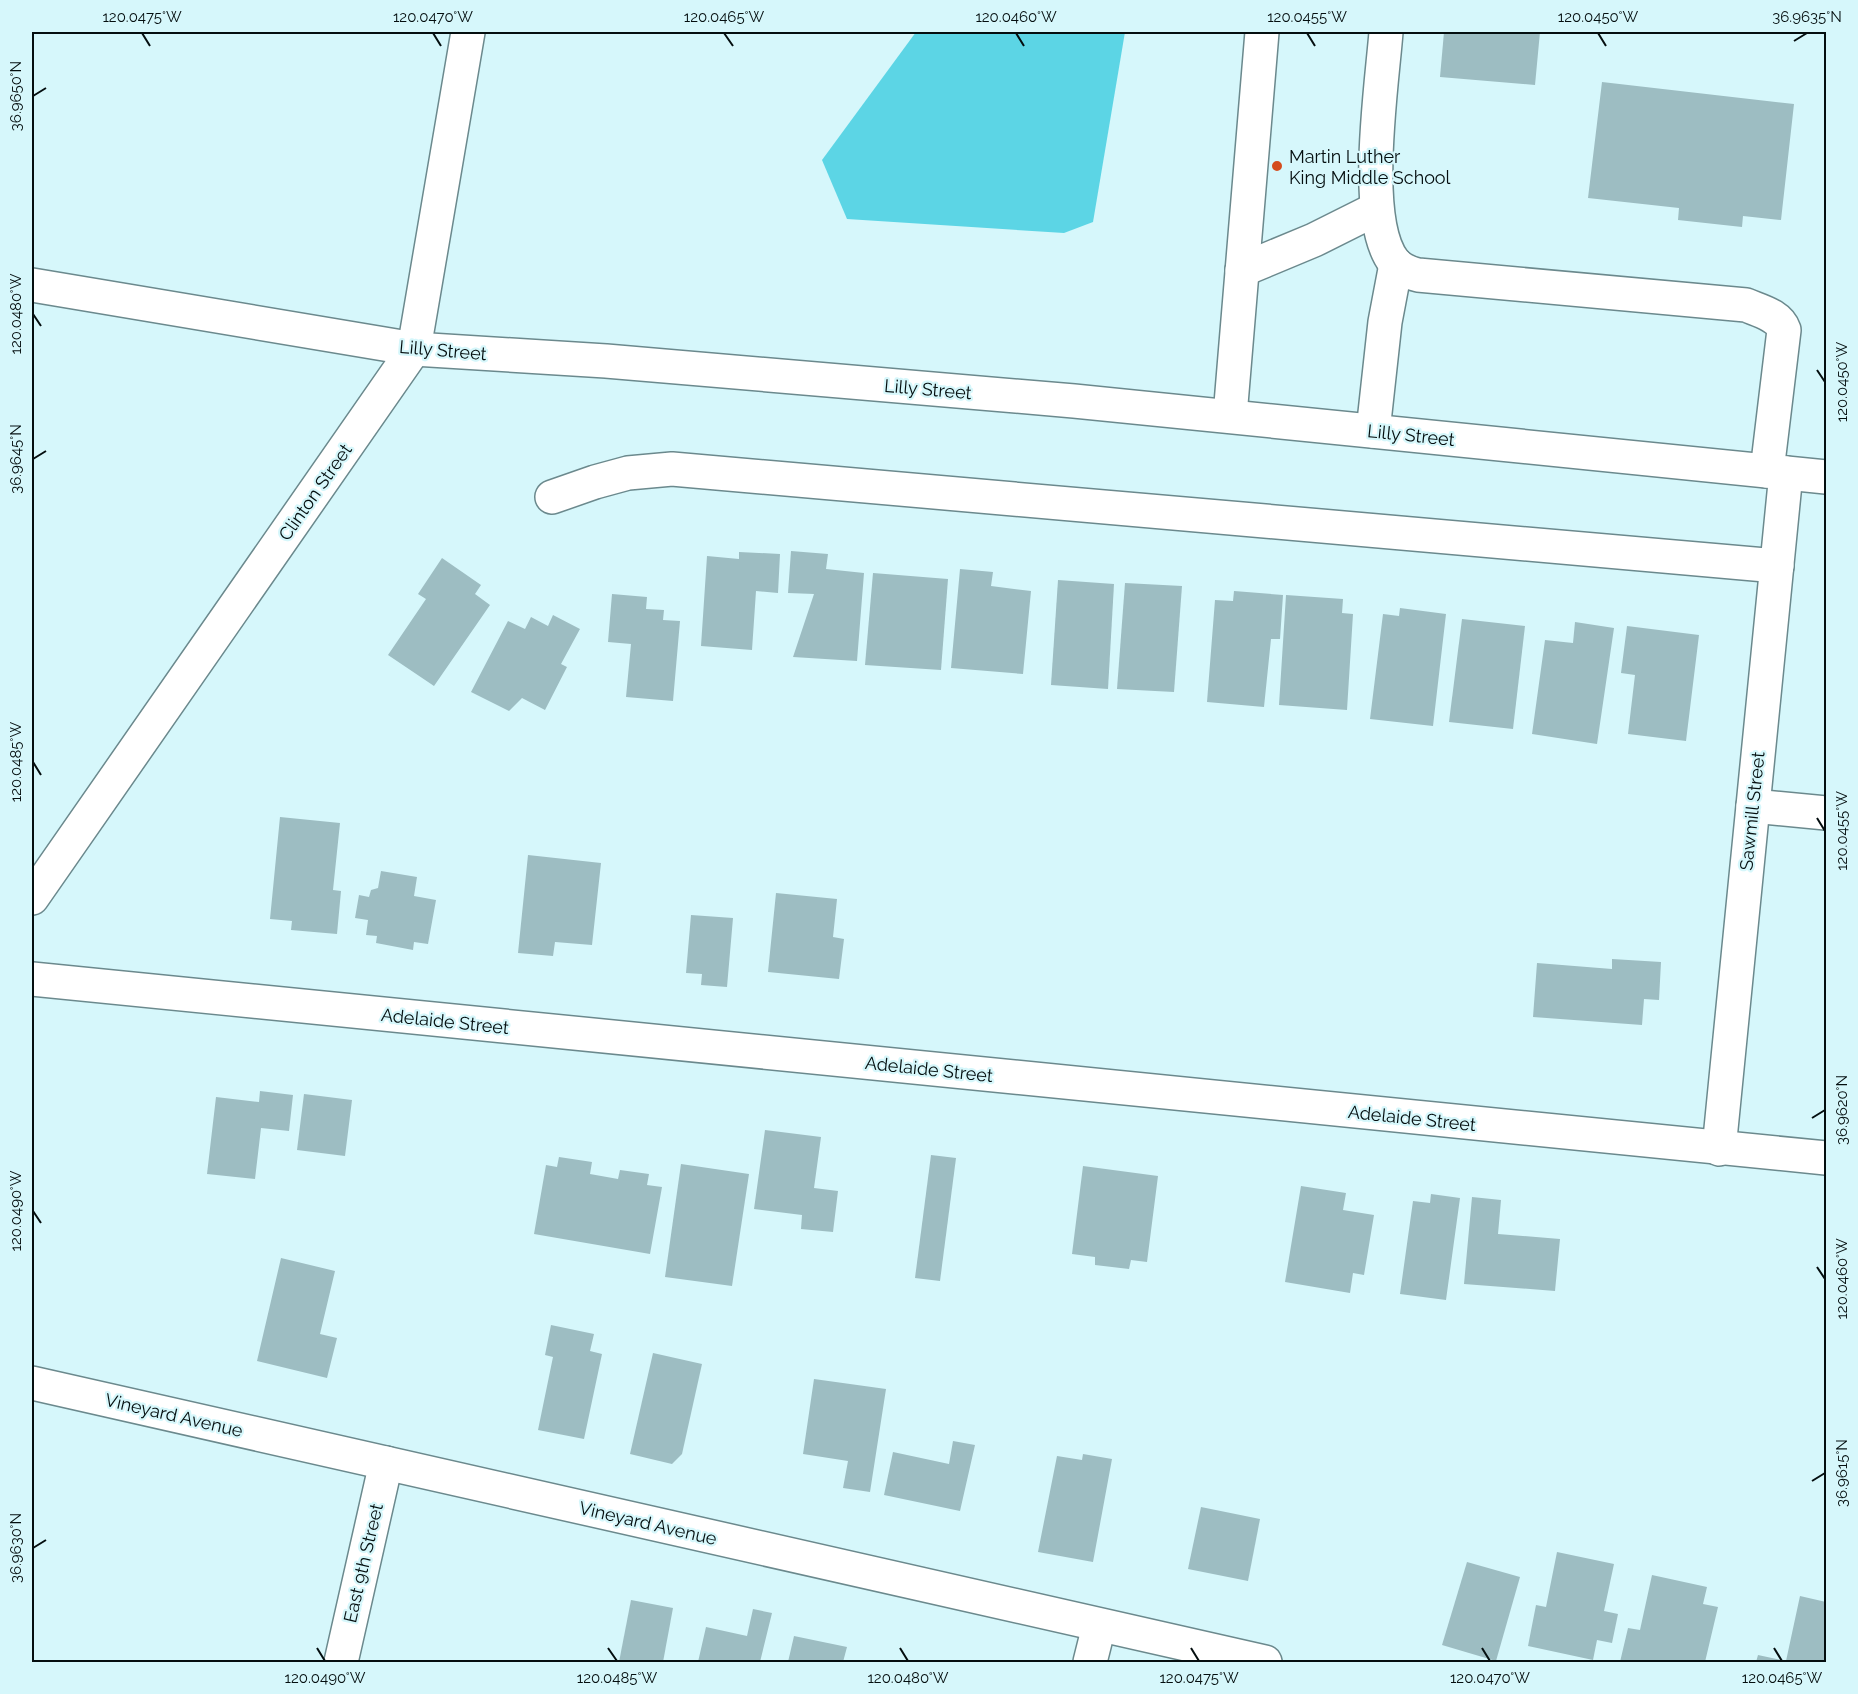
<svg xmlns="http://www.w3.org/2000/svg" width="1858" height="1694" viewBox="0 0 1858 1694" font-family="Raleway,sans-serif">
  <style>
    .water { fill: #5cd5e5 }
    .building { fill: #9dbdc2 }
    .lines { fill: none; stroke-linecap: round; stroke-linejoin: round }
    .minor-casing { stroke: #6b898d; stroke-width: 36 }
    .minor { stroke: #fff; stroke-width: 33 }
    .ticks { fill: none; stroke: #040e0f; stroke-width: 2 }
    .poi-dot { fill: #d44c1d; stroke: #d6f7fb; stroke-width: 2 }
    .labels { text-anchor: middle; dominant-baseline: central; stroke-width: 4.5; stroke-linejoin: round; paint-order: stroke }
    .poi-label { font-size: 18px; fill: #040e0f; stroke: #d6f7fb; text-anchor: start }
    .street-label { font-size: 18px; fill: #040e0f; stroke: #d6f7fb }
    .neatline { fill: none; stroke: #040e0f; stroke-width: 2 }
    .ticks-label { font-size: 15px; text-anchor: middle; fill: #040e0f }
  </style>
  <rect width="100%" height="100%" fill="#d6f7fb"/>
  <path class="water" d="M 916,32 L 1125,32 L 1093,222 L 1064,233 L 847,219 L 822,160 Z"/>
  <g class="building">
    <path d="M 1444,32 L 1540,32 L 1535,85 L 1440,77 Z"/>
    <path d="M 1602,82 L 1794,104 L 1781,220 L 1743,216 L 1742,227 L 1678,220 L 1679,208 L 1588,198 Z"/>
    <path d="M 791,551 L 828,554 L 826,569 L 864,573 L 857,661 L 793,657 L 814,594 L 788,593 Z"/>
    <path d="M 739,552 L 780,554 L 778,593 L 756,591 L 752,650 L 701,646 L 707,556 L 739,559 Z"/>
    <path d="M 442,558 L 481,585 L 475,594 L 490,605 L 434,686 L 388,655 L 426,599 L 418,594 Z"/>
    <path d="M 960,569 L 993,572 L 991,586 L 1031,591 L 1023,674 L 951,668 Z"/>
    <path d="M 873,573 L 948,579 L 941,670 L 865,665 Z"/>
    <path d="M 1058,580 L 1114,584 L 1108,689 L 1051,685 Z"/>
    <path d="M 1125,583 L 1182,586 L 1174,692 L 1117,689 Z"/>
    <path d="M 1234,591 L 1283,595 L 1280,639 L 1271,639 L 1264,707 L 1207,702 L 1215,600 L 1233,601 Z"/>
    <path d="M 612,594 L 647,597 L 646,609 L 664,610 L 663,620 L 680,621 L 673,701 L 626,697 L 631,644 L 608,642 Z"/>
    <path d="M 1286,595 L 1343,599 L 1342,613 L 1353,614 L 1347,710 L 1279,705 Z"/>
    <path d="M 1400,608 L 1446,614 L 1433,726 L 1370,719 L 1383,614 L 1399,616 Z"/>
    <path d="M 553,615 L 580,629 L 561,664 L 567,667 L 545,710 L 522,698 L 509,711 L 471,692 L 508,621 L 525,629 L 531,617 L 548,626 Z"/>
    <path d="M 1462,619 L 1525,626 L 1513,729 L 1449,722 Z"/>
    <path d="M 1575,622 L 1614,628 L 1597,744 L 1532,734 L 1545,640 L 1573,643 Z"/>
    <path d="M 1627,626 L 1699,635 L 1686,741 L 1628,734 L 1635,675 L 1621,673 Z"/>
    <path d="M 280,817 L 340,823 L 333,890 L 341,891 L 337,934 L 291,930 L 292,921 L 270,919 Z"/>
    <path d="M 528,855 L 601,863 L 592,945 L 555,942 L 553,956 L 518,953 Z"/>
    <path d="M 381,871 L 417,877 L 414,896 L 436,900 L 428,944 L 414,942 L 413,950 L 376,943 L 377,936 L 366,935 L 368,920 L 355,918 L 359,895 L 369,897 L 371,890 L 378,888 Z"/>
    <path d="M 776,893 L 837,899 L 833,937 L 844,939 L 839,979 L 768,972 Z"/>
    <path d="M 691,915 L 733,918 L 727,987 L 701,985 L 702,974 L 686,973 Z"/>
    <path d="M 1612,959 L 1661,962 L 1659,1000 L 1644,999 L 1642,1025 L 1533,1017 L 1537,963 L 1612,969 Z"/>
    <path d="M 260,1091 L 293,1095 L 289,1131 L 261,1128 L 255,1179 L 207,1174 L 216,1097 L 259,1102 Z"/>
    <path d="M 304,1094 L 352,1100 L 345,1156 L 297,1150 Z"/>
    <path d="M 765,1130 L 821,1137 L 814,1188 L 838,1191 L 833,1232 L 801,1229 L 802,1215 L 754,1209 Z"/>
    <path d="M 931,1155 L 956,1158 L 940,1281 L 915,1278 Z"/>
    <path d="M 559,1157 L 592,1162 L 590,1174 L 618,1179 L 620,1170 L 649,1174 L 647,1185 L 662,1187 L 650,1254 L 534,1234 L 546,1165 L 557,1167 Z"/>
    <path d="M 681,1164 L 749,1174 L 732,1286 L 665,1277 Z"/>
    <path d="M 1083,1166 L 1158,1176 L 1147,1262 L 1131,1260 L 1129,1269 L 1095,1265 L 1095,1257 L 1072,1254 Z"/>
    <path d="M 1301,1186 L 1346,1193 L 1343,1210 L 1374,1215 L 1364,1275 L 1353,1273 L 1350,1293 L 1285,1282 Z"/>
    <path d="M 1431,1194 L 1460,1198 L 1446,1300 L 1400,1294 L 1413,1201 L 1430,1203 Z"/>
    <path d="M 1472,1197 L 1501,1200 L 1498,1234 L 1560,1239 L 1555,1291 L 1464,1284 Z"/>
    <path d="M 281,1258 L 335,1271 L 320,1334 L 337,1338 L 327,1378 L 257,1361 Z"/>
    <path d="M 551,1325 L 594,1334 L 590,1351 L 602,1354 L 584,1439 L 538,1430 L 553,1357 L 545,1355 Z"/>
    <path d="M 653,1353 L 702,1364 L 682,1454 L 672,1464 L 630,1454 Z"/>
    <path d="M 814,1379 L 886,1389 L 870,1492 L 843,1488 L 848,1461 L 803,1454 Z"/>
    <path d="M 953,1441 L 975,1445 L 960,1511 L 884,1495 L 893,1452 L 949,1464 Z"/>
    <path d="M 1083,1454 L 1112,1459 L 1093,1562 L 1038,1552 L 1057,1456 L 1082,1460 Z"/>
    <path d="M 1201,1507 L 1260,1519 L 1248,1581 L 1188,1569 Z"/>
    <path d="M 1557,1552 L 1614,1564 L 1604,1611 L 1618,1614 L 1612,1643 L 1597,1640 L 1593,1660 L 1528,1646 L 1536,1605 L 1546,1607 Z"/>
    <path d="M 1467,1562 L 1520,1577 L 1496,1661 L 1442,1645 Z"/>
    <path d="M 1652,1575 L 1707,1587 L 1703,1604 L 1718,1607 L 1705,1662 L 1620,1662 L 1628,1628 L 1640,1630 Z"/>
    <path d="M 1800,1596 L 1826,1602 L 1826,1662 L 1756,1662 L 1758,1655 L 1786,1661 Z"/>
    <path d="M 631,1600 L 673,1608 L 663,1662 L 619,1662 Z"/>
    <path d="M 753,1609 L 772,1613 L 760,1662 L 698,1662 L 706,1627 L 747,1636 Z"/>
    <path d="M 794,1636 L 847,1647 L 843,1662 L 788,1662 Z"/>
  </g>
  <g class="lines">
    <defs>
      <g id="minor">
        <path d="M 1386,32 C 1382,85 1361,220 1394,262 C 1400,269 1409,273 1418,275 L 1746,305 C 1760,311 1779,315 1784,330 L 1767,471"/>
        <path d="M 1242,270 L 1314,240 L 1376,209"/>
        <path d="M 32,285 L 414,349 L 606,361 L 1074,401 L 1826,477"/>
        <path d="M 1230,416 L 1262,32"/>
        <path d="M 1373,431 L 1385,322 L 1396,264"/>
        <path d="M 552,497 L 595,482 L 628,473 L 672,469 L 1777,566"/>
        <path d="M 1753,806 L 1826,813"/>
        <path d="M 32,898 L 414,349 L 468,32"/>
        <path d="M 32,979 L 1826,1158"/>
        <path d="M 1719,1149 L 1786,473"/>
        <path d="M 32,1383 L 1265,1662"/>
        <path d="M 341,1662 L 386,1463"/>
        <path d="M 1090,1662 L 1099,1626"/>
      </g>
    </defs>
    <use href="#minor" class="minor-casing"/>
    <use href="#minor" class="minor"/>
  </g>
  <path class="ticks" d="M 142,33 L 150,46M 433,33 L 441,46M 724,33 L 733,46M 1016,33 L 1024,46M 1307,33 L 1315,46M 1598,33 L 1606,46M 1794,41 L 1807,33M 33,96 L 46,88M 33,314 L 41,326M 1817,370 L 1825,382M 33,459 L 46,451M 33,762 L 41,775M 1817,818 L 1825,831M 1812,1118 L 1825,1110M 33,1211 L 41,1223M 1817,1267 L 1825,1279M 1812,1481 L 1825,1473M 33,1548 L 46,1540M 317,1648 L 325,1661M 608,1648 L 617,1661M 900,1648 L 908,1661M 1191,1648 L 1199,1661M 1482,1648 L 1490,1661M 1774,1648 L 1782,1661"/>
  <circle class="poi-dot" cx="1277" cy="166" r="6"/>
  <g class="labels">
    <g class="poi-label">
      <text x="1289" y="156">Martin Luther<tspan x="1289" dy="21">King Middle School</tspan></text>
    </g>
    <g class="street-label">
      <text transform="translate(443 350) rotate(5)">Lilly Street</text>
      <text transform="translate(928 389) rotate(5)">Lilly Street</text>
      <text transform="translate(1411 435) rotate(6)">Lilly Street</text>
      <text transform="translate(315 492) rotate(-55)">Clinton Street</text>
      <text transform="translate(1752 811) rotate(-84)">Sawmill Street</text>
      <text transform="translate(445 1021) rotate(6)">Adelaide Street</text>
      <text transform="translate(929 1069) rotate(6)">Adelaide Street</text>
      <text transform="translate(1412 1118) rotate(6)">Adelaide Street</text>
      <text transform="translate(174 1415) rotate(13)">Vineyard Avenue</text>
      <text transform="translate(648 1523) rotate(13)">Vineyard Avenue</text>
      <text transform="translate(363 1563) rotate(-77)">East 9th Street</text>
    </g>
  </g>
  <rect width="1858" height="1694" fill="none" stroke="#d6f7fb" stroke-width="66"/>
  <rect x="33" y="33" width="1792" height="1628" class="neatline"/>
  <g class="ticks-label">
    <text x="142" y="22">120.0475°W</text>
    <text x="433" y="22">120.0470°W</text>
    <text x="724" y="22">120.0465°W</text>
    <text x="1016" y="22">120.0460°W</text>
    <text x="1307" y="22">120.0455°W</text>
    <text x="1598" y="22">120.0450°W</text>
    <text x="1807" y="22">36.9635°N</text>
    <text transform="translate(16 96) rotate(-90)" y="5">36.9650°N</text>
    <text transform="translate(16 314) rotate(-90)" y="5">120.0480°W</text>
    <text transform="translate(1842 382) rotate(-90)" y="5">120.0450°W</text>
    <text transform="translate(16 459) rotate(-90)" y="5">36.9645°N</text>
    <text transform="translate(16 762) rotate(-90)" y="5">120.0485°W</text>
    <text transform="translate(1842 831) rotate(-90)" y="5">120.0455°W</text>
    <text transform="translate(1842 1110) rotate(-90)" y="5">36.9620°N</text>
    <text transform="translate(16 1211) rotate(-90)" y="5">120.0490°W</text>
    <text transform="translate(1842 1279) rotate(-90)" y="5">120.0460°W</text>
    <text transform="translate(1842 1473) rotate(-90)" y="5">36.9615°N</text>
    <text transform="translate(16 1548) rotate(-90)" y="5">36.9630°N</text>
    <text x="325" y="1683">120.0490°W</text>
    <text x="617" y="1683">120.0485°W</text>
    <text x="908" y="1683">120.0480°W</text>
    <text x="1199" y="1683">120.0475°W</text>
    <text x="1490" y="1683">120.0470°W</text>
    <text x="1782" y="1683">120.0465°W</text>
  </g>
</svg>
